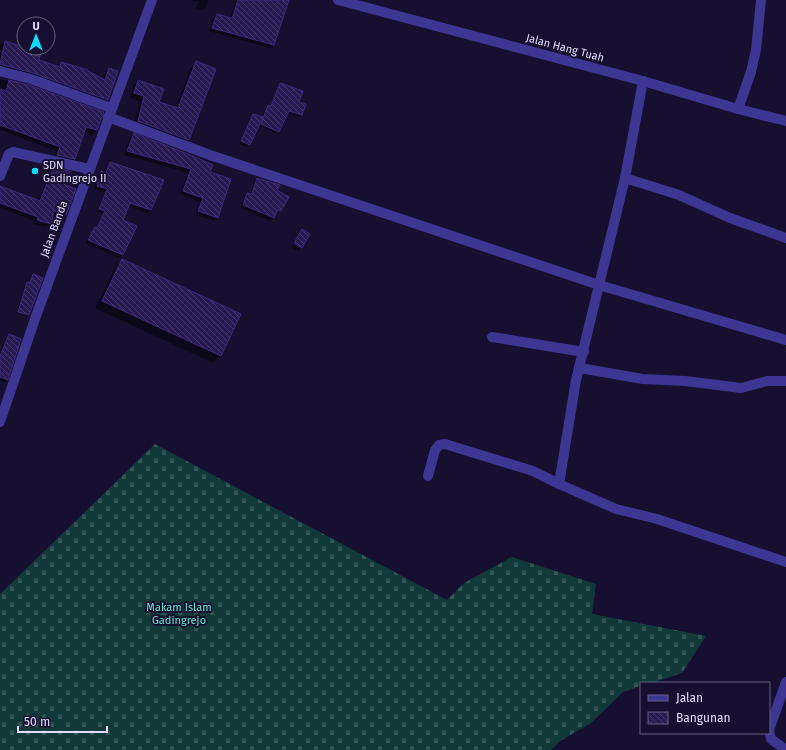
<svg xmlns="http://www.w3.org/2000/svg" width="786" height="750" viewBox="0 0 786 750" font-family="'Fira Sans',sans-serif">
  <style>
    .cemetery { fill: url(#cemetery-stones) }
    .shadow { fill: #0007 }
    .building { fill: url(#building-back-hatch); stroke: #3d2980 }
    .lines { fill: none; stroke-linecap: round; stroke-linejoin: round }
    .minor { stroke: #3d3692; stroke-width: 10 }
    .tertiary { stroke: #3d3692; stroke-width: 10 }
    .poi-dot { fill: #09ddff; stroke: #160f2f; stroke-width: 1.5 }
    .labels { text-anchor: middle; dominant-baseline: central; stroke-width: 4; stroke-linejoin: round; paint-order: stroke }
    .street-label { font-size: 11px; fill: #e2ddff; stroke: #160f2f }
    .poi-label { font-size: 11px; fill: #e2ddff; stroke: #160f2f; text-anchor: start }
    .park-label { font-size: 11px; fill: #5bedce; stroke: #160f2f }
  </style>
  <defs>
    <pattern id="cemetery-stones" width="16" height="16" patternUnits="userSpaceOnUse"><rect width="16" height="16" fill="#11393a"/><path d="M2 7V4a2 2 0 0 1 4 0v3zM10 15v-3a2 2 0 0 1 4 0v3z" fill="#335558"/></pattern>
    <pattern id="building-back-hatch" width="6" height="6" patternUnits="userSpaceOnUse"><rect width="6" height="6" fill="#271952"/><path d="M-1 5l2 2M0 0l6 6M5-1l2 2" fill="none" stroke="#463a6c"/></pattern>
  </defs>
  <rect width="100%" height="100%" fill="#160f2f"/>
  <path class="cemetery" d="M 155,444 L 447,600 L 464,583 L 512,557 L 596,584 L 592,614 L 706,636 L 682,673 L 652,683 L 641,683 L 641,686 L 623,692 L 591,723 L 560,741 L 551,750 L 0,750 L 0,594 Z"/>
  <g class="shadow">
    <path d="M 191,0 L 208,0 L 206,7 L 203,10 L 196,8 L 198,2 Z"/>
    <path d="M 236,0 L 287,0 L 273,45 L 269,48 L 209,31 L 213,18 L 217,15 L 230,19 Z"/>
    <path d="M 6,42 L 38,60 L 58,67 L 61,63 L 86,71 L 103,80 L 105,73 L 109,69 L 107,100 L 103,104 L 0,69 L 0,43 L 4,44 Z"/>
    <path d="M 196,62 L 215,69 L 188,140 L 183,145 L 133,126 L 140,101 L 130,98 L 133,86 L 138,81 L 158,103 L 175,108 L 191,68 Z"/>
    <path d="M 0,79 L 29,86 L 96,130 L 92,134 L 83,131 L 74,159 L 70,163 L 54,159 L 56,151 L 1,130 L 0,132 Z"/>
    <path d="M 280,84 L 298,102 L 301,115 L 299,117 L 287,113 L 276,133 L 258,125 L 247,147 L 239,144 L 251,118 L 254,115 L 262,118 L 266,108 L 270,107 Z"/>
    <path d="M 134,135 L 208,173 L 218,217 L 214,221 L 196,215 L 200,202 L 180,194 L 188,173 L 124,155 L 130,138 Z"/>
    <path d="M 110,163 L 151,210 L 147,213 L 128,206 L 122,221 L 122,255 L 119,258 L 86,243 L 92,232 L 96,229 L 103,214 L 97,212 L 105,192 L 94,189 L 98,176 L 102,172 L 104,173 Z"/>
    <path d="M 53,169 L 64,186 L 65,215 L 61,219 L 52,215 L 50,223 L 46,227 L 34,224 L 35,221 L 0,208 L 0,187 L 38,202 L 49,173 Z"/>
    <path d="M 257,179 L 288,197 L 280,211 L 277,214 L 276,213 L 270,221 L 241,208 L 244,197 L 247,194 L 250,195 L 254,182 Z"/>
    <path d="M 302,230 L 302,247 L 298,251 L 291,247 Z"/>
    <path d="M 122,260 L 220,355 L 213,363 L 95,308 L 115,268 Z"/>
    <path d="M 33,276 L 42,279 L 27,316 L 17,313 L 25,285 L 29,284 Z"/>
    <path d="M 9,335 L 7,379 L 4,382 L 0,381 L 0,354 L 6,338 Z"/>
  </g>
  <g class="building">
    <path d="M 238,0 L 289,0 L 274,45 L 212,28 L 217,14 L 231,18 L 233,16 Z"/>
    <path d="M 5,41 L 41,52 L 39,60 L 60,67 L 61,62 L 88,70 L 88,71 L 105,80 L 109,68 L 118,71 L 108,100 L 33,73 L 0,64 Z"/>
    <path d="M 196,61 L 216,69 L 189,140 L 138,121 L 144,96 L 134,93 L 138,80 L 164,89 L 159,102 L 178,108 Z"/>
    <path d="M 9,80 L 29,85 L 104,112 L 97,130 L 86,127 L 75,159 L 57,155 L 60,147 L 0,125 L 0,89 L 6,91 Z"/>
    <path d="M 280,83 L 303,91 L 299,102 L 306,104 L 302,115 L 289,111 L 279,132 L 261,124 L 268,105 L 271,106 Z"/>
    <path d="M 253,114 L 263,117 L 250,145 L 241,141 Z"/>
    <path d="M 134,133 L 193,156 L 213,165 L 210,172 L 231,179 L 218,218 L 198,211 L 203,198 L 183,191 L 191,169 L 127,151 Z"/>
    <path d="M 110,162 L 164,180 L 151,210 L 130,203 L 123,220 L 137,226 L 123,255 L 88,240 L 95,227 L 97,228 L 105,211 L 99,209 L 107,189 L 97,186 L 101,171 L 106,173 Z"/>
    <path d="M 53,168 L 70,171 L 65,185 L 76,189 L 66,215 L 54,211 L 51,224 L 37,220 L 38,217 L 0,203 L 0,186 L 40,201 Z"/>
    <path d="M 257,178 L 280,185 L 277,190 L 289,197 L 281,211 L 278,210 L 274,218 L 243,205 L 247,193 L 252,194 Z"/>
    <path d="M 302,229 L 310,234 L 302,248 L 294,243 Z"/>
    <path d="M 122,259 L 241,314 L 221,356 L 102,301 Z"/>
    <path d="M 33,274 L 43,278 L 29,315 L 18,312 L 27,282 L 30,283 Z"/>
    <path d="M 9,334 L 21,339 L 8,380 L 0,377 L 0,356 Z"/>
  </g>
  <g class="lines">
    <g class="minor">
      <path d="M 0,71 L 31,79 L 111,108"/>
      <path d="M 643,81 L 625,178 L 576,380 L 559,484 L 616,509 L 657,519 L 786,562"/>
      <path d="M 738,109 L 751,72 L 756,50 L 761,0"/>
      <path d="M 108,117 L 210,155 L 599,285 L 786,340"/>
      <path d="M 0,176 L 9,154 L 13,152 L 89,169"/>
      <path d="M 625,178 L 679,195 L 730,218 L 786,238"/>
      <path d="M 492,337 L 584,352"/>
      <path d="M 580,368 L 643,379 L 685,381 L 741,388 L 767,381 L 786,381"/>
      <path d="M 428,476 L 435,450 L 439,445 L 445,444 L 533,471 L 559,484"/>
      <path d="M 786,682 L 769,730 L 771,739 L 786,750"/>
    </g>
    <g class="tertiary">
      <path d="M 338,0 L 643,81 L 738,109 L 786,121"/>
      <path d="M 0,422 L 36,316 L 152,0"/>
    </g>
  </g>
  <circle class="poi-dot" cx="35" cy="171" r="4"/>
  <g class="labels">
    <g class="street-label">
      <text transform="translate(565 48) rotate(15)">Jalan Hang Tuah</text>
      <text transform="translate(54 229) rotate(-70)">Jalan Banda</text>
    </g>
    <g class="poi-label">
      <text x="43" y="165">SDN<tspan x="43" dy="13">Gadingrejo II</tspan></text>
    </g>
    <g class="park-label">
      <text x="179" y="607">Makam Islam<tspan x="179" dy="13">Gadingrejo</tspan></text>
    </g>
  </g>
  <rect x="640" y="682" width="130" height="52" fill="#160f2f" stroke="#686182"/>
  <rect x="648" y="695" width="20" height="6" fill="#3d3692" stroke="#686182"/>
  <text x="676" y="702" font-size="12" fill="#e2ddff">Jalan</text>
  <rect x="648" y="712" width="20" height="12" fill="url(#building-back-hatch)" stroke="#686182"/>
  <text x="676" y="722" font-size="12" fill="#e2ddff">Bangunan</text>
  <g transform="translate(36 36)"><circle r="19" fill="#160f2f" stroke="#686182"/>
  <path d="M0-3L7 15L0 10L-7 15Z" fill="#09ddff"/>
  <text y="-6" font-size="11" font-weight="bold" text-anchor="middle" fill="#e2ddff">U</text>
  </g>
  <path d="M18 726v6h89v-6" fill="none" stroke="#e2ddff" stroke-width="2"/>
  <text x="24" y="726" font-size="12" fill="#e2ddff" stroke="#160f2f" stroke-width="3" paint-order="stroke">50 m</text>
</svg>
